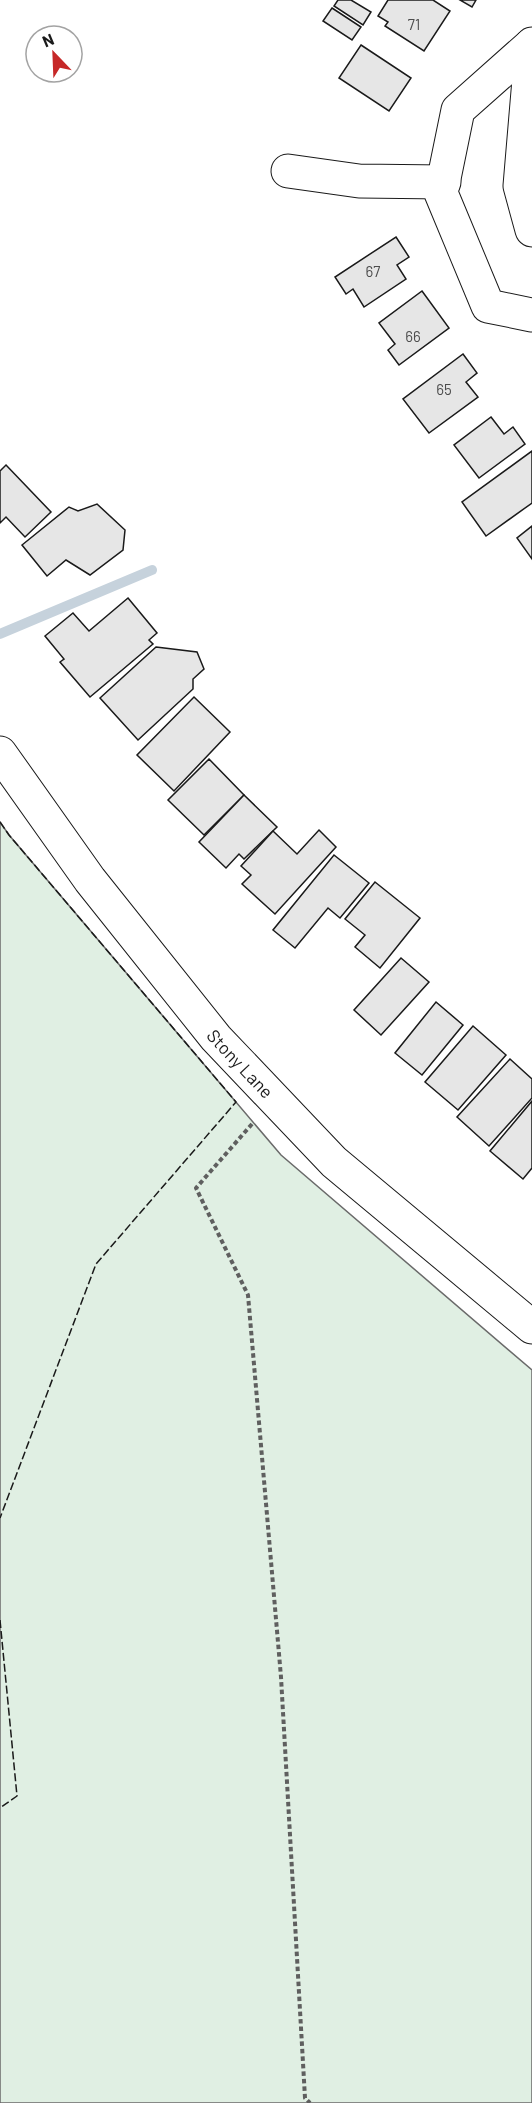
<svg xmlns="http://www.w3.org/2000/svg" width="532" height="2103" viewBox="0 0 532 2103" font-family="Barlow,sans-serif">
  <style>
    .green { fill: #e0efe3; stroke: #6a6a6a; stroke-width: 1.5 }
    .lines { fill: none; stroke-linecap: round; stroke-linejoin: round }
    .stream { stroke: #c6d2dc; stroke-width: 10 }
    .building { fill: #e6e6e6; stroke: #1a1a1a; stroke-width: 1.5 }
    .minor-casing { stroke: #1a1a1a; stroke-width: 35 }
    .major-casing { stroke: #1a1a1a; stroke-width: 35 }
    .path { stroke: #5f5f5f; stroke-width: 4; stroke-dasharray: 4.5 3; stroke-linecap: butt }
    .minor { stroke: #fff; stroke-width: 33 }
    .major { stroke: #fff; stroke-width: 33 }
    .fence { stroke: #1a1a1a; stroke-width: 1.5; stroke-dasharray: 8 3; stroke-linecap: butt }
    .labels { text-anchor: middle; dominant-baseline: central; stroke-width: 4.5; stroke-linejoin: round; paint-order: stroke }
    .number-label { font-size: 15px; fill: #4d4d4d }
    .street-label { font-size: 18px; fill: #1a1a1a; stroke: #fff }
  </style>
  <rect width="100%" height="100%" fill="#fff"/>
  <path class="green" d="M 0,822 L 9,835 L 281,1155 L 532,1370 L 532,2103 L 0,2103 Z"/>
  <g class="lines">
    <path class="stream" d="M 0,634 L 152,570"/>
  </g>
  <g class="building">
    <path d="M 338,0 L 351,0 L 371,12 L 363,25 L 334,6 Z"/>
    <path d="M 388,0 L 433,0 L 450,11 L 424,51 L 385,26 L 388,22 L 378,16 Z"/>
    <path d="M 460,0 L 476,0 L 472,7 Z"/>
    <path d="M 332,8 L 361,27 L 352,40 L 323,21 Z"/>
    <path d="M 361,45 L 411,78 L 389,111 L 339,78 Z"/>
    <path d="M 396,237 L 409,257 L 397,265 L 406,279 L 364,307 L 353,289 L 346,294 L 335,277 Z"/>
    <path d="M 422,291 L 449,328 L 399,365 L 388,350 L 395,344 L 379,323 Z"/>
    <path d="M 463,354 L 477,373 L 466,382 L 478,397 L 429,433 L 403,399 Z"/>
    <path d="M 491,417 L 504,434 L 513,427 L 525,444 L 479,478 L 454,445 Z"/>
    <path d="M 532,451 L 532,503 L 486,536 L 462,502 Z"/>
    <path d="M 6,465 L 51,512 L 25,537 L 6,517 L 0,523 L 0,471 Z"/>
    <path d="M 97,504 L 125,530 L 123,550 L 90,575 L 66,560 L 47,576 L 22,545 L 69,507 L 78,511 Z"/>
    <path d="M 532,526 L 532,559 L 517,538 Z"/>
    <path d="M 128,598 L 157,633 L 149,640 L 153,644 L 90,697 L 60,662 L 64,659 L 45,636 L 73,613 L 89,631 Z"/>
    <path d="M 156,647 L 197,652 L 204,669 L 193,679 L 193,689 L 138,740 L 100,698 Z"/>
    <path d="M 194,697 L 230,732 L 174,791 L 137,755 Z"/>
    <path d="M 209,759 L 244,795 L 204,835 L 168,800 Z"/>
    <path d="M 244,795 L 277,827 L 244,859 L 239,854 L 226,868 L 199,842 Z"/>
    <path d="M 319,830 L 336,847 L 275,914 L 242,884 L 251,875 L 241,866 L 273,831 L 297,854 Z"/>
    <path d="M 334,855 L 369,883 L 340,918 L 328,908 L 295,948 L 273,930 Z"/>
    <path d="M 375,882 L 420,918 L 380,968 L 355,947 L 365,935 L 345,919 Z"/>
    <path d="M 401,958 L 429,982 L 381,1035 L 354,1010 Z"/>
    <path d="M 436,1002 L 463,1025 L 422,1075 L 395,1053 Z"/>
    <path d="M 473,1026 L 506,1055 L 458,1110 L 425,1082 Z"/>
    <path d="M 510,1059 L 532,1079 L 532,1098 L 489,1146 L 457,1117 Z"/>
    <path d="M 532,1101 L 532,1168 L 523,1179 L 490,1151 Z"/>
  </g>
  <g class="lines">
    <defs>
      <g id="minor">
        <path d="M 532,44 L 520,186 L 532,230"/>
        <path d="M 530,46 L 458,110 L 441,193 L 488,306 L 532,315"/>
        <path d="M 288,171 L 359,181 L 444,182"/>
      </g>
      <g id="major">
        <path id="s1" d="M 0,753 L 90,880 L 216,1038 L 334,1162 L 532,1327"/>
      </g>
    </defs>
    <use href="#minor" class="minor-casing"/>
    <use href="#major" class="major-casing"/>
    <path class="path" d="M 252,1124 L 196,1188 L 248,1295 L 281,1677 L 305,2098 L 310,2103"/>
    <use href="#minor" class="minor"/>
    <use href="#major" class="major"/>
    <g class="fence">
      <path d="M 0,822 L 9,835 L 236,1102 L 96,1264 L 0,1518"/>
      <path d="M 0,1620 L 17,1796 L 0,1808"/>
    </g>
  </g>
  <g class="labels">
    <g class="number-label">
      <text x="414" y="24">71</text>
      <text x="373" y="271">67</text>
      <text x="413" y="336">66</text>
      <text x="444" y="389">65</text>
    </g>
    <g class="street-label">
      <text stroke="none"><textPath href="#s1" startOffset="393">Stony Lane</textPath></text>
    </g>
  </g>
  <g transform="translate(54 54) rotate(337)"><circle r="28" fill="#ffffff" stroke="#a3a3a3" stroke-width="1.5"/>
  <path d="M0-4.5L10 22L0 15L-10 22Z" fill="#c62828"/>
  <text y="-9" font-size="16" font-weight="bold" text-anchor="middle" fill="#1a1a1a">N</text>
  </g>
</svg>
